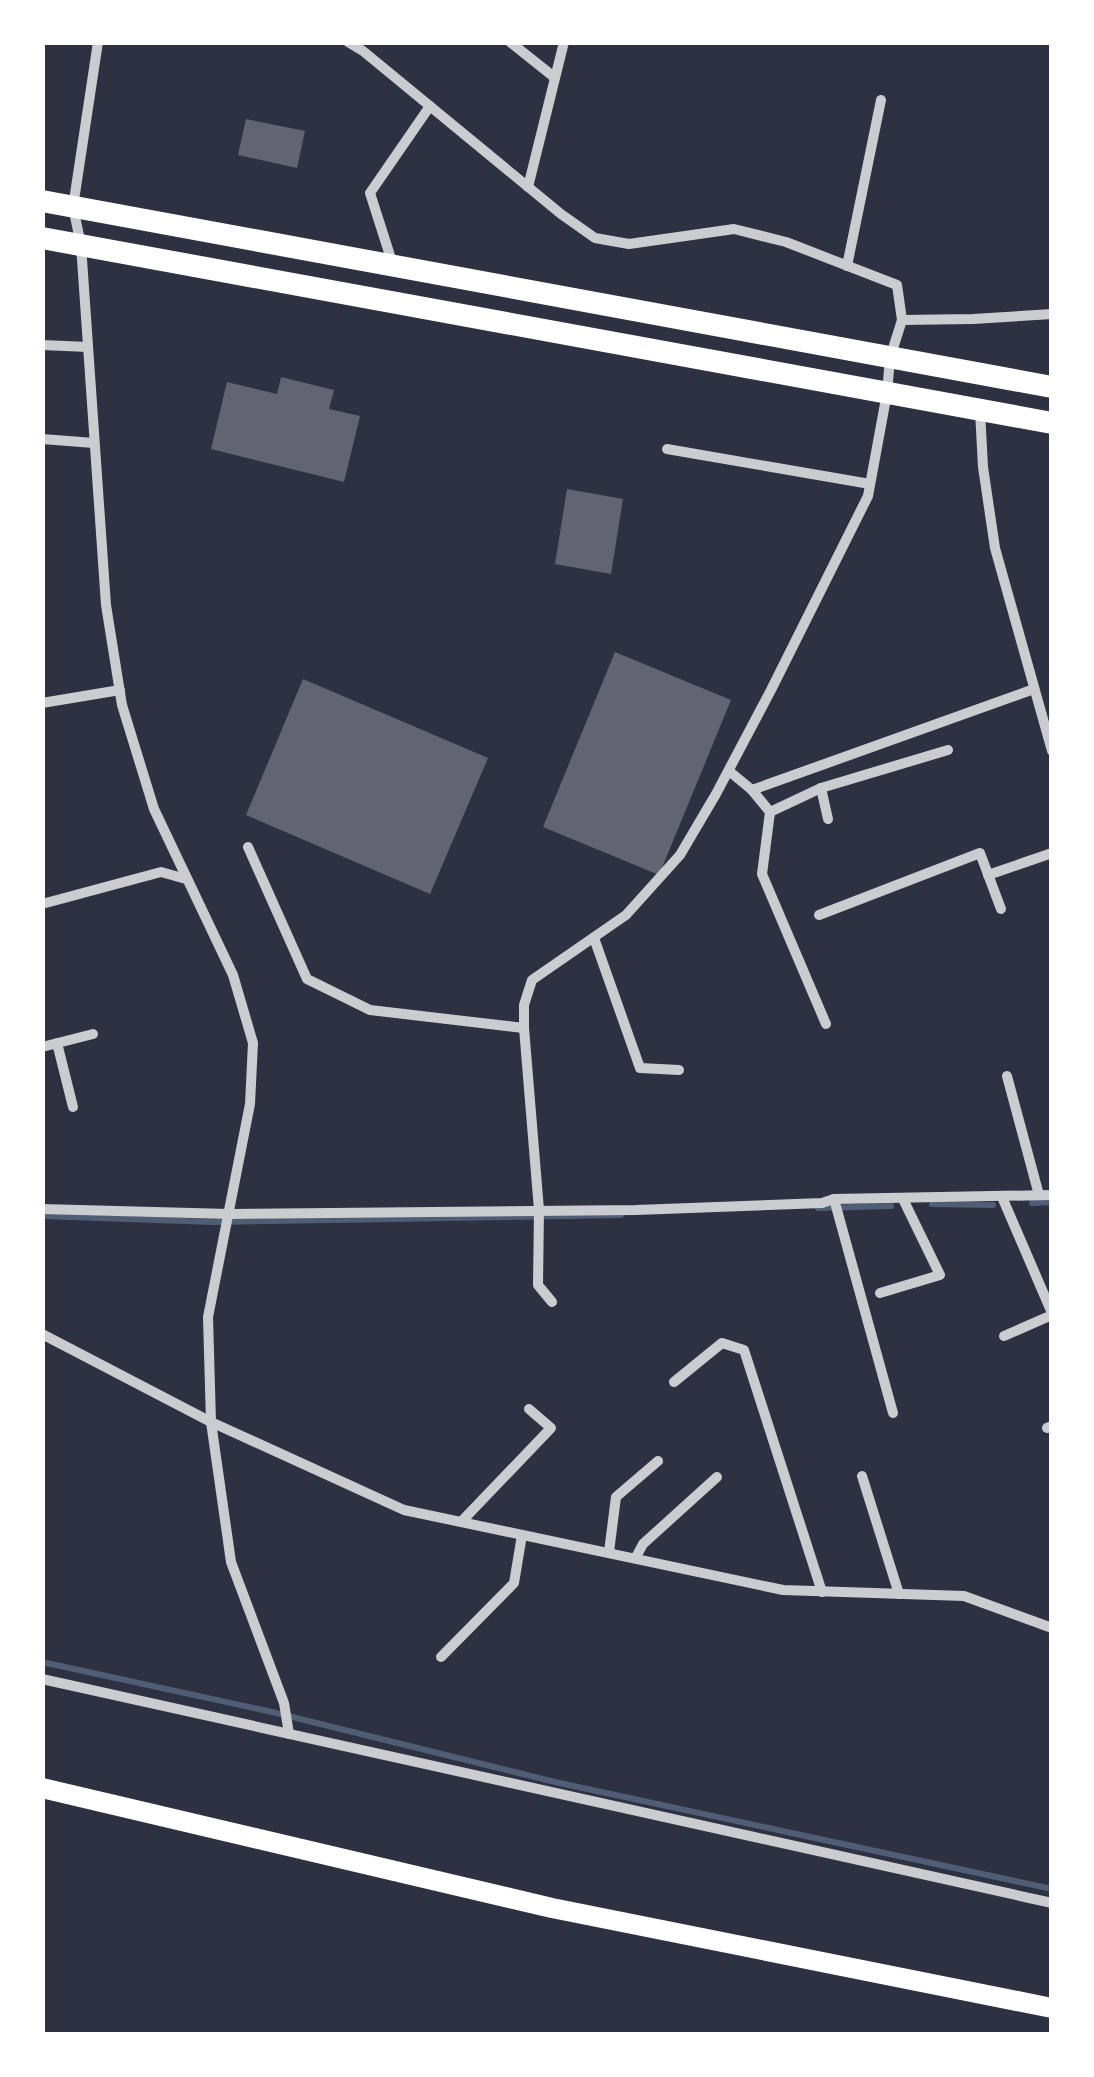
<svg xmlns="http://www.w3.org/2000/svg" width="1094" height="2077" viewBox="0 0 1094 2077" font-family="Montserrat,sans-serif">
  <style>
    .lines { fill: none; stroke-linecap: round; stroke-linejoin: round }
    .stream { stroke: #4f5d75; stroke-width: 6 }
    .building { fill: #626471 }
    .minor { stroke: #caccd0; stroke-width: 10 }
    .secondary { stroke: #fff; stroke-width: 20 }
    .primary { stroke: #fff; stroke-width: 22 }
  </style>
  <rect width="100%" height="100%" fill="#2d3142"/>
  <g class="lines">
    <g class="stream">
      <path d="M 1032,1203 L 1052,1202"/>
      <path d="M 932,1204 L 993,1205"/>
      <path d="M 818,1208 L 891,1206"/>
      <path d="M 42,1216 L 213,1222 L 621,1215"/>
      <path d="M 42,1662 L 272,1712 L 555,1782 L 1052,1889"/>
    </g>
  </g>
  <g class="building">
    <path d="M 246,119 L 305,131 L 297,168 L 238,155 Z"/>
    <path d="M 281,377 L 334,390 L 329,409 L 360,416 L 344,482 L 211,449 L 227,382 L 277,394 Z"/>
    <path d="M 567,489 L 623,499 L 611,574 L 555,564 Z"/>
    <path d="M 615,652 L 731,700 L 659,875 L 543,827 Z"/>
    <path d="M 303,679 L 488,758 L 430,894 L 246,815 Z"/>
  </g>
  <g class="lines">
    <g class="minor">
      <path d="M 98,42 L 73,207 L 81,245 L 106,605 L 122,705 L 154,809 L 233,975 L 253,1043 L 250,1104 L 208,1317 L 211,1422 L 231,1562 L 284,1703 L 289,1734"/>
      <path d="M 348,42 L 363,51 L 561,214 L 595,238 L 629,244 L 734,229 L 786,242 L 897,285 L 902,320 L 890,358 L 887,393 L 868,496 L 771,690 L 716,794 L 680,855 L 626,915 L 532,980 L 524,1005 L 524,1028 L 539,1210 L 538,1285 L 552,1302"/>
      <path d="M 510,42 L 554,77"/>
      <path d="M 528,187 L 564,42"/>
      <path d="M 393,265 L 370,193 L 430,106"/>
      <path d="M 847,266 L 881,100"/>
      <path d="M 902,320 L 973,319 L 1052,314"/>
      <path d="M 42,345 L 88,347"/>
      <path d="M 980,411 L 983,467 L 995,548 L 1052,751"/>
      <path d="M 42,439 L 94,443"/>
      <path d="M 667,449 L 870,484"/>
      <path d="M 42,703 L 120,690"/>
      <path d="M 729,771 L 752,790 L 1034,689"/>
      <path d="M 821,788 L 828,819"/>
      <path d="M 752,790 L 770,812 L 762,874 L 826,1024"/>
      <path d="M 770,812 L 821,788 L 948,750"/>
      <path d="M 248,847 L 307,979 L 370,1010 L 524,1028"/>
      <path d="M 988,875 L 1052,853"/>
      <path d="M 42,904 L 161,872 L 186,879"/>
      <path d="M 819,915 L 980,853 L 1001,909"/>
      <path d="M 594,938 L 640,1068 L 679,1070"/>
      <path d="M 57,1043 L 73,1107"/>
      <path d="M 42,1047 L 93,1034"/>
      <path d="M 1007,1076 L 1039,1195"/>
      <path d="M 1002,1197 L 1052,1313"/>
      <path d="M 834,1199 L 893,1413"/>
      <path d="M 42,1209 L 229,1214 L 636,1210 L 822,1203 L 834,1199 L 1052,1195"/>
      <path d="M 880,1293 L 940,1275 L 903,1199"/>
      <path d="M 42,1334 L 211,1422 L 404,1510 L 783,1590 L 964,1596 L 1052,1628"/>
      <path d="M 1004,1336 L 1052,1315"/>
      <path d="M 674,1382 L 722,1343 L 744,1350 L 822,1592"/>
      <path d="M 1047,1428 L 1052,1426"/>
      <path d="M 862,1476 L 899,1594"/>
      <path d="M 461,1522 L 551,1428 L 529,1409"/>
      <path d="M 609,1552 L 616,1497 L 658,1461"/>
      <path d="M 636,1557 L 643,1544 L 717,1477"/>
      <path d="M 441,1657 L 514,1583 L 522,1535"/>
      <path d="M 42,1679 L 1052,1903"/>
    </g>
    <path class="secondary" d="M 42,1788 L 552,1908 L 1052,2008"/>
    <g class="primary">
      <path d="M 42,201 L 1052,387"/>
      <path d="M 42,238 L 1052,423"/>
    </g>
  </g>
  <rect width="1094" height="2077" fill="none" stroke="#ffffff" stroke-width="90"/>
</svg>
